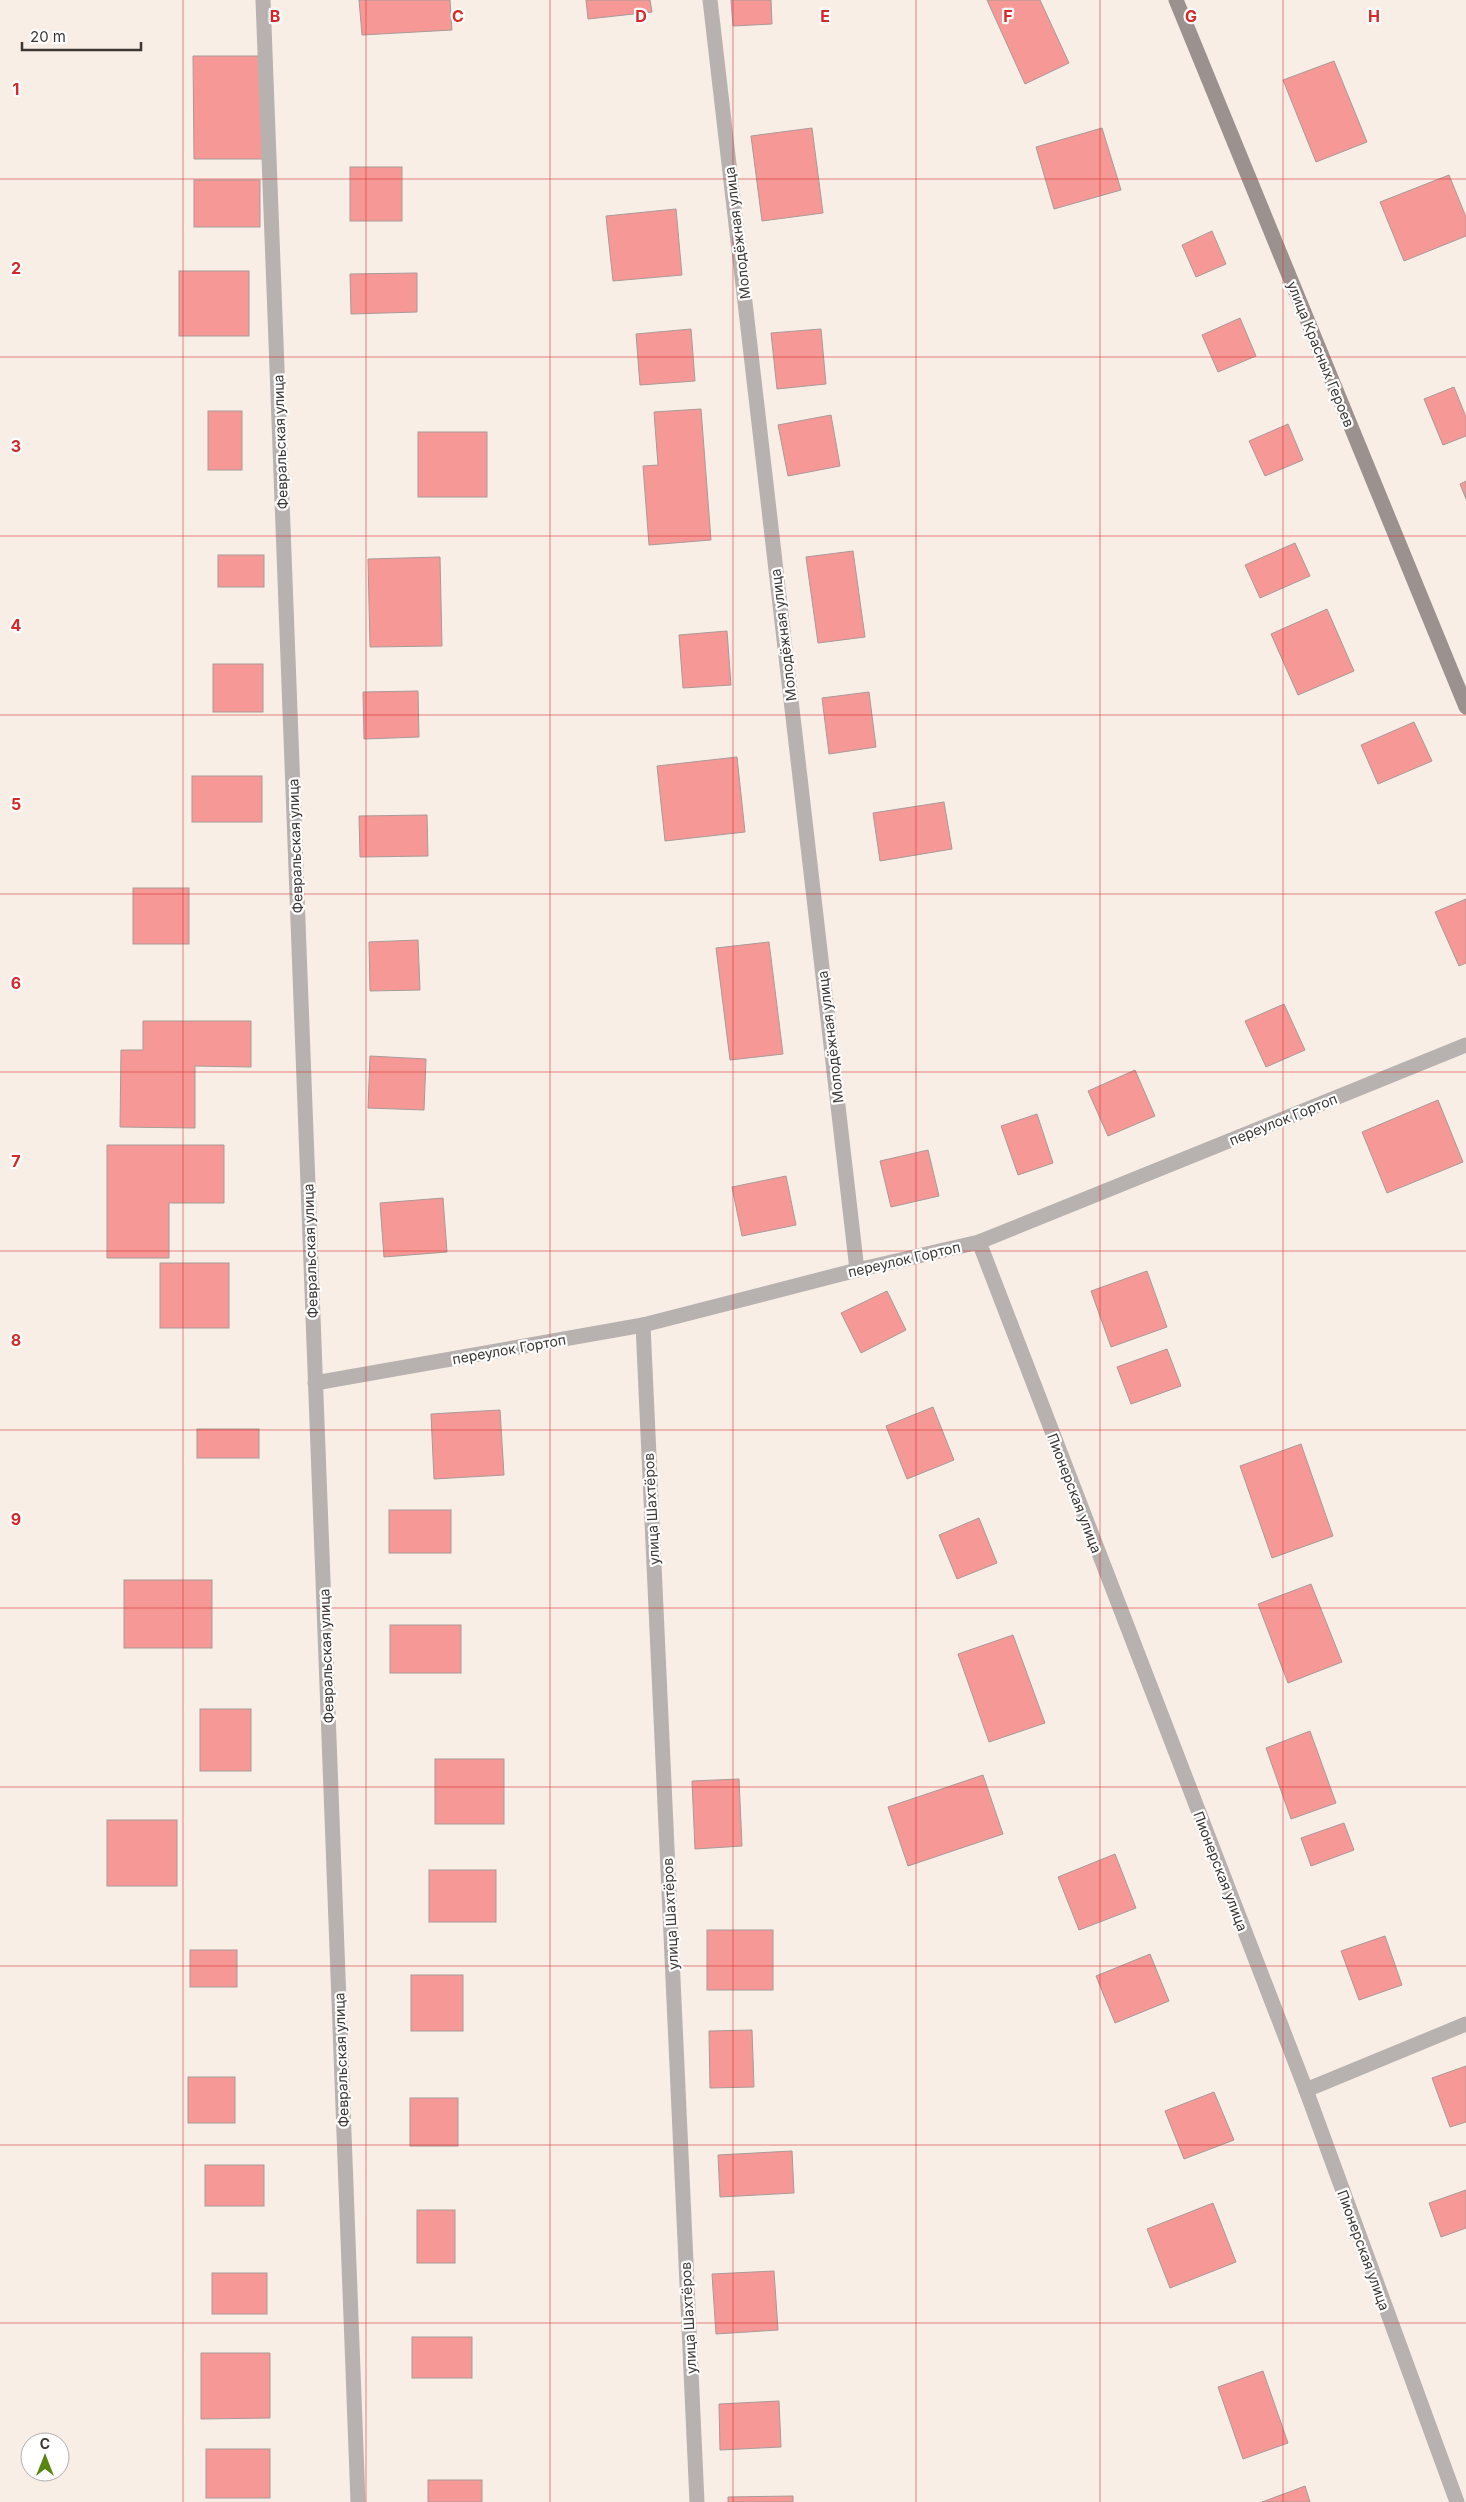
<svg xmlns="http://www.w3.org/2000/svg" width="1466" height="2502" viewBox="0 0 1466 2502" font-family="Inter,sans-serif">
  <style>
    .building { fill: #f69896; stroke: #a89a99 }
    .lines { fill: none; stroke-linecap: round; stroke-linejoin: round }
    .lane { stroke: #b7b1af; stroke-width: 15 }
    .street { stroke: #b7b1af; stroke-width: 15 }
    .secondary { stroke: #9b928f; stroke-width: 15 }
    .grid { fill: none; stroke: #d62828; stroke-width: 1; stroke-opacity: 0.55 }
    .labels { text-anchor: middle; dominant-baseline: central; stroke-width: 4.5; stroke-linejoin: round; paint-order: stroke }
    .street-label { font-size: 14px; fill: #3c3734; stroke: #fff }
    .grid-label { font-size: 16px; text-anchor: middle; font-weight: bold; fill: #d62828; stroke: #fff; stroke-width: 4.5; stroke-linejoin: round; paint-order: stroke }
  </style>
  <rect width="100%" height="100%" fill="#f9eee6"/>
  <g class="building">
    <path d="M 359,0 L 450,0 L 452,30 L 362,35 Z"/>
    <path d="M 586,0 L 650,0 L 652,12 L 588,19 Z"/>
    <path d="M 731,0 L 771,0 L 772,24 L 733,26 Z"/>
    <path d="M 987,0 L 1040,0 L 1069,63 L 1025,84 Z"/>
    <path d="M 193,56 L 263,56 L 263,159 L 194,159 Z"/>
    <path d="M 1334,61 L 1367,142 L 1316,162 L 1283,80 Z"/>
    <path d="M 812,128 L 823,213 L 762,221 L 751,136 Z"/>
    <path d="M 1102,128 L 1121,190 L 1054,209 L 1036,147 Z"/>
    <rect x="350" y="167" width="52" height="54"/>
    <path d="M 1449,175 L 1466,217 L 1466,236 L 1404,261 L 1380,202 Z"/>
    <rect x="194" y="180" width="66" height="47"/>
    <path d="M 676,209 L 682,275 L 613,281 L 606,216 Z"/>
    <path d="M 1212,231 L 1226,264 L 1196,277 L 1182,245 Z"/>
    <rect x="179" y="271" width="70" height="65"/>
    <path d="M 417,273 L 417,312 L 351,314 L 350,274 Z"/>
    <path d="M 1240,318 L 1256,356 L 1218,372 L 1202,335 Z"/>
    <path d="M 691,329 L 695,381 L 640,385 L 636,334 Z"/>
    <path d="M 821,329 L 826,384 L 777,389 L 771,333 Z"/>
    <path d="M 1454,387 L 1466,417 L 1466,436 L 1443,445 L 1424,399 Z"/>
    <path d="M 701,409 L 711,540 L 649,545 L 643,466 L 658,465 L 654,412 Z"/>
    <rect x="208" y="411" width="34" height="59"/>
    <path d="M 831,415 L 840,466 L 788,476 L 778,425 Z"/>
    <path d="M 1288,424 L 1303,460 L 1265,476 L 1249,441 Z"/>
    <rect x="418" y="432" width="69" height="65"/>
    <path d="M 1466,481 L 1466,499 L 1460,484 Z"/>
    <path d="M 1295,543 L 1310,576 L 1260,598 L 1245,565 Z"/>
    <path d="M 853,551 L 865,637 L 818,643 L 806,557 Z"/>
    <rect x="218" y="555" width="46" height="32"/>
    <path d="M 440,557 L 442,646 L 370,647 L 368,559 Z"/>
    <path d="M 1327,609 L 1354,671 L 1298,695 L 1271,634 Z"/>
    <path d="M 727,631 L 731,685 L 683,688 L 679,635 Z"/>
    <rect x="213" y="664" width="50" height="48"/>
    <path d="M 418,691 L 419,737 L 364,739 L 363,692 Z"/>
    <path d="M 869,692 L 876,747 L 829,754 L 822,698 Z"/>
    <path d="M 1414,722 L 1432,761 L 1378,784 L 1361,745 Z"/>
    <path d="M 737,757 L 745,832 L 665,841 L 657,766 Z"/>
    <rect x="192" y="776" width="70" height="46"/>
    <path d="M 944,802 L 952,849 L 880,861 L 873,813 Z"/>
    <path d="M 427,815 L 428,856 L 360,857 L 359,816 Z"/>
    <rect x="133" y="888" width="56" height="56"/>
    <path d="M 1466,899 L 1466,963 L 1459,966 L 1435,912 Z"/>
    <path d="M 418,940 L 420,990 L 370,991 L 369,942 Z"/>
    <path d="M 769,942 L 783,1054 L 730,1060 L 716,948 Z"/>
    <path d="M 1284,1004 L 1305,1050 L 1266,1067 L 1245,1021 Z"/>
    <path d="M 143,1021 L 251,1021 L 251,1067 L 195,1066 L 195,1128 L 120,1127 L 121,1050 L 143,1050 Z"/>
    <path d="M 370,1056 L 426,1059 L 424,1110 L 368,1108 Z"/>
    <path d="M 1135,1070 L 1155,1116 L 1108,1136 L 1088,1091 Z"/>
    <path d="M 1438,1100 L 1463,1162 L 1387,1193 L 1362,1132 Z"/>
    <path d="M 1037,1114 L 1053,1163 L 1018,1175 L 1001,1126 Z"/>
    <path d="M 107,1145 L 224,1145 L 224,1203 L 169,1203 L 169,1258 L 107,1258 Z"/>
    <path d="M 928,1150 L 939,1196 L 891,1207 L 880,1161 Z"/>
    <path d="M 786,1176 L 796,1225 L 742,1236 L 732,1187 Z"/>
    <path d="M 443,1198 L 447,1252 L 384,1257 L 380,1203 Z"/>
    <rect x="160" y="1263" width="69" height="65"/>
    <path d="M 1147,1271 L 1167,1327 L 1111,1347 L 1091,1291 Z"/>
    <path d="M 887,1291 L 906,1330 L 861,1353 L 841,1313 Z"/>
    <path d="M 1167,1349 L 1181,1386 L 1131,1404 L 1117,1367 Z"/>
    <path d="M 933,1407 L 954,1460 L 907,1479 L 886,1426 Z"/>
    <path d="M 500,1410 L 504,1475 L 434,1479 L 431,1414 Z"/>
    <rect x="197" y="1429" width="62" height="29"/>
    <path d="M 1301,1444 L 1333,1536 L 1272,1558 L 1240,1466 Z"/>
    <rect x="389" y="1510" width="62" height="43"/>
    <path d="M 979,1518 L 997,1563 L 957,1579 L 939,1535 Z"/>
    <rect x="124" y="1580" width="88" height="68"/>
    <path d="M 1311,1584 L 1342,1662 L 1288,1683 L 1258,1604 Z"/>
    <rect x="390" y="1625" width="71" height="48"/>
    <path d="M 1013,1635 L 1045,1723 L 989,1742 L 958,1654 Z"/>
    <rect x="200" y="1709" width="51" height="62"/>
    <path d="M 1310,1731 L 1336,1803 L 1291,1819 L 1266,1748 Z"/>
    <rect x="435" y="1759" width="69" height="65"/>
    <path d="M 983,1775 L 1003,1834 L 908,1866 L 888,1807 Z"/>
    <path d="M 739,1779 L 742,1846 L 695,1849 L 692,1781 Z"/>
    <rect x="107" y="1820" width="70" height="66"/>
    <path d="M 1344,1823 L 1354,1850 L 1311,1866 L 1301,1838 Z"/>
    <path d="M 1115,1854 L 1136,1908 L 1079,1930 L 1058,1877 Z"/>
    <rect x="429" y="1870" width="67" height="52"/>
    <rect x="707" y="1930" width="66" height="60"/>
    <path d="M 1385,1936 L 1402,1985 L 1359,2000 L 1341,1951 Z"/>
    <rect x="190" y="1950" width="47" height="37"/>
    <path d="M 1150,1954 L 1169,2001 L 1115,2023 L 1096,1976 Z"/>
    <rect x="411" y="1975" width="52" height="56"/>
    <path d="M 752,2030 L 754,2087 L 710,2088 L 709,2031 Z"/>
    <path d="M 1466,2066 L 1466,2122 L 1450,2127 L 1432,2078 Z"/>
    <rect x="188" y="2077" width="47" height="46"/>
    <path d="M 1214,2092 L 1234,2140 L 1184,2159 L 1165,2111 Z"/>
    <rect x="410" y="2098" width="48" height="48"/>
    <path d="M 792,2151 L 794,2193 L 720,2197 L 718,2155 Z"/>
    <rect x="205" y="2165" width="59" height="41"/>
    <path d="M 1466,2190 L 1466,2228 L 1441,2237 L 1429,2203 Z"/>
    <path d="M 1213,2203 L 1236,2262 L 1170,2288 L 1147,2229 Z"/>
    <rect x="417" y="2210" width="38" height="53"/>
    <path d="M 774,2271 L 778,2330 L 716,2334 L 712,2274 Z"/>
    <rect x="212" y="2273" width="55" height="41"/>
    <rect x="412" y="2337" width="60" height="41"/>
    <path d="M 201,2353 L 270,2353 L 270,2418 L 201,2419 Z"/>
    <path d="M 1263,2371 L 1288,2443 L 1243,2459 L 1218,2387 Z"/>
    <path d="M 779,2401 L 781,2447 L 720,2450 L 719,2404 Z"/>
    <rect x="206" y="2449" width="64" height="49"/>
    <rect x="428" y="2480" width="54" height="22"/>
    <path d="M 1305,2486 L 1310,2502 L 1262,2502 Z"/>
    <path d="M 793,2496 L 793,2502 L 728,2502 L 728,2497 Z"/>
  </g>
  <g class="lines">
    <g class="lane">
      <path d="M 710,0 L 857,1270"/>
      <path d="M 1306,2090 L 1466,2024"/>
    </g>
    <g class="street">
      <path d="M 263,0 L 358,2502"/>
      <path d="M 979,1242 L 1306,2090 L 1457,2502"/>
      <path d="M 643,1325 L 697,2502"/>
      <path d="M 315,1383 L 643,1325 L 857,1270 L 979,1242 L 1466,1045"/>
    </g>
    <path class="secondary" d="M 1176,0 L 1466,707"/>
  </g>
  <path class="grid" d="M 183,0 L 183,2502M 366,0 L 366,2502M 550,0 L 550,2502M 733,0 L 733,2502M 916,0 L 916,2502M 1100,0 L 1100,2502M 1283,0 L 1283,2502M 0,179 L 1466,179M 0,357 L 1466,357M 0,536 L 1466,536M 0,715 L 1466,715M 0,894 L 1466,894M 0,1072 L 1466,1072M 0,1251 L 1466,1251M 0,1430 L 1466,1430M 0,1608 L 1466,1608M 0,1787 L 1466,1787M 0,1966 L 1466,1966M 0,2145 L 1466,2145M 0,2323 L 1466,2323"/>
  <g class="labels">
    <g class="street-label">
      <text transform="translate(737 233) rotate(-97)">Молодёжная улица</text>
      <text transform="translate(1321 354) rotate(68)">улица Красных Героев</text>
      <text transform="translate(280 442) rotate(-92)">Февральская улица</text>
      <text transform="translate(783 635) rotate(-97)">Молодёжная улица</text>
      <text transform="translate(295 846) rotate(-92)">Февральская улица</text>
      <text transform="translate(830 1037) rotate(-97)">Молодёжная улица</text>
      <text transform="translate(1283 1119) rotate(-22)">переулок Гортоп</text>
      <text transform="translate(310 1251) rotate(-92)">Февральская улица</text>
      <text transform="translate(904 1259) rotate(-13)">переулок Гортоп</text>
      <text transform="translate(509 1349) rotate(-10)">переулок Гортоп</text>
      <text transform="translate(1075 1493) rotate(69)">Пионерская улица</text>
      <text transform="translate(651 1509) rotate(-93)">улица Шахтёров</text>
      <text transform="translate(326 1656) rotate(-92)">Февральская улица</text>
      <text transform="translate(1221 1871) rotate(69)">Пионерская улица</text>
      <text transform="translate(670 1914) rotate(-93)">улица Шахтёров</text>
      <text transform="translate(341 2060) rotate(-92)">Февральская улица</text>
      <text transform="translate(1364 2250) rotate(70)">Пионерская улица</text>
      <text transform="translate(688 2318) rotate(-93)">улица Шахтёров</text>
    </g>
  </g>
  <g class="grid-label">
    <text x="275" y="22">B</text>
    <text x="458" y="22">C</text>
    <text x="641" y="22">D</text>
    <text x="825" y="22">E</text>
    <text x="1008" y="22">F</text>
    <text x="1191" y="22">G</text>
    <text x="1374" y="22">H</text>
    <text x="16" y="95">1</text>
    <text x="16" y="274">2</text>
    <text x="16" y="452">3</text>
    <text x="16" y="631">4</text>
    <text x="16" y="810">5</text>
    <text x="16" y="989">6</text>
    <text x="16" y="1167">7</text>
    <text x="16" y="1346">8</text>
    <text x="16" y="1525">9</text>
  </g>
  <g transform="translate(45 2457)"><circle r="24" fill="#ffffff" stroke="#b1afae"/>
  <path d="M0-4L9 19L0 12L-9 19Z" fill="#598613"/>
  <text y="-8" font-size="14" font-weight="bold" text-anchor="middle" fill="#3c3734">С</text>
  </g>
  <path d="M22 42v8h119v-8" fill="none" stroke="#3c3734" stroke-width="2.5"/>
  <text x="30" y="42" font-size="15" fill="#3c3734" stroke="#ffffff" stroke-width="4" paint-order="stroke">20 m</text>
</svg>
